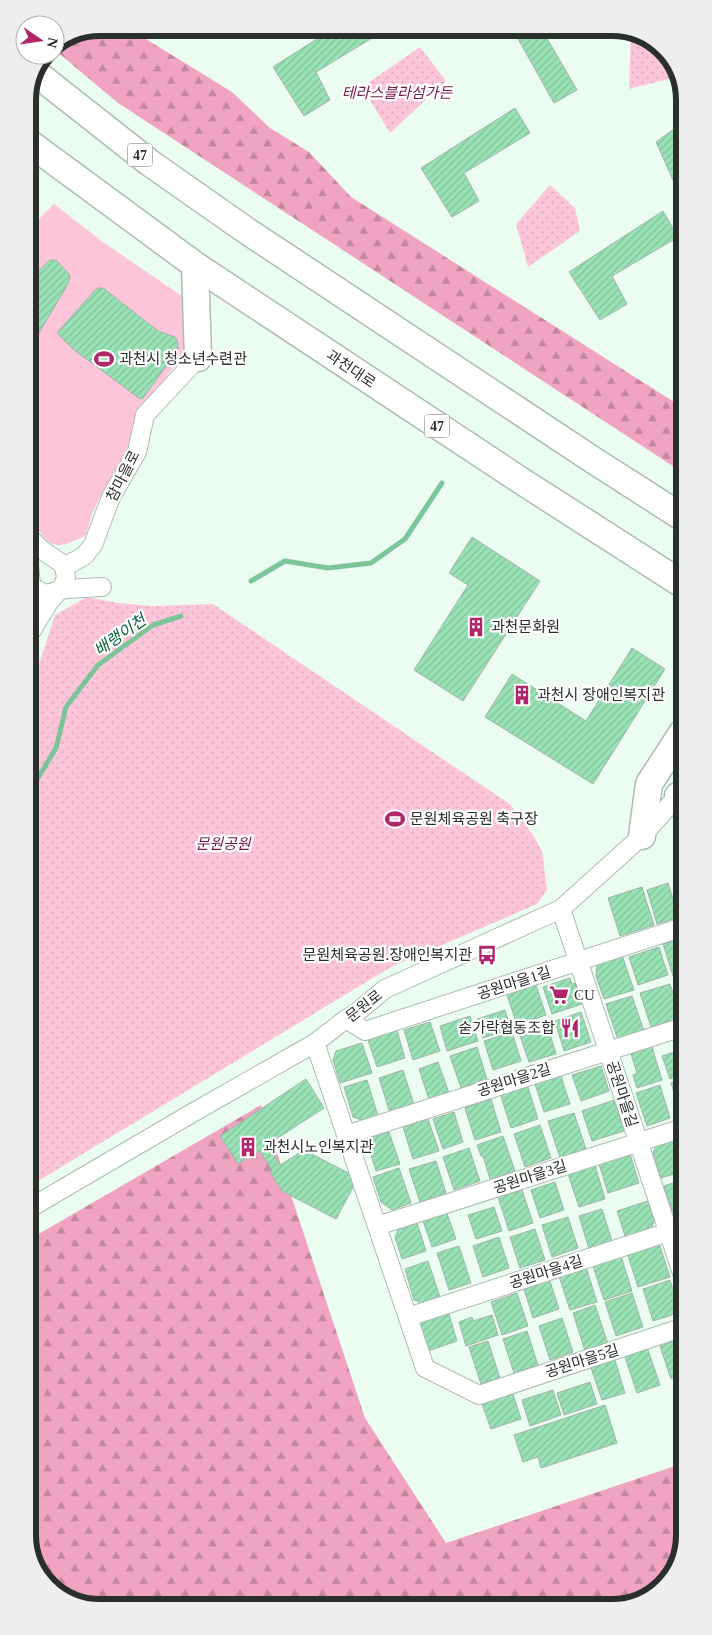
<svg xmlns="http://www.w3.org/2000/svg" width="712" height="1635" viewBox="0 0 712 1635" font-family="'Times New Roman','Noto Sans KR',serif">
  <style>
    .green { fill: #fdc5d9 }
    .forest { fill: url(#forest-firs) }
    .park { fill: url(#park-dots) }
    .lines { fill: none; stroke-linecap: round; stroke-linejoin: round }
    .stream { stroke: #7cc59a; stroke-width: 5 }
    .building { fill: url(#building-hatch); stroke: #a2b3a8 }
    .minor-casing { stroke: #abbcb1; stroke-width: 20 }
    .highway-casing { stroke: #abbcb1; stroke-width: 29 }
    .minor { stroke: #fff; stroke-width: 18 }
    .highway { stroke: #fff; stroke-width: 26 }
    .labels { text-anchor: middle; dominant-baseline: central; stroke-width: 4.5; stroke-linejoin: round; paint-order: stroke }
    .shield { fill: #fff; stroke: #696d6b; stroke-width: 1 }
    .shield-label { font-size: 14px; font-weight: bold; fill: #292f2b }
    .park-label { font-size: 15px; font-style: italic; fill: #711a45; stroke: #fff }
    .poi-label { font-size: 15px; fill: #292f2b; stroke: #fff; text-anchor: start }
    .street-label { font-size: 15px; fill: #292f2b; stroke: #fff }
    .water-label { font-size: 16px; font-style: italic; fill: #08623b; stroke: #fff }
    .rim { fill: none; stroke: #292f2b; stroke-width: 6 }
  </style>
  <defs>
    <pattern id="forest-firs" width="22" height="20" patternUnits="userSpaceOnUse" patternTransform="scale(1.25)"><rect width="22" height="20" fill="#f0a4c1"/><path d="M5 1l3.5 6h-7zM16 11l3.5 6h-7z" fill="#c2869d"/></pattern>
    <pattern id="park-dots" width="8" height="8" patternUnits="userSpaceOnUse" patternTransform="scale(1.25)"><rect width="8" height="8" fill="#fdc5d9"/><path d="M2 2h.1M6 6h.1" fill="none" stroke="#d9aaba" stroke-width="1.8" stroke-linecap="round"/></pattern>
    <pattern id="building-hatch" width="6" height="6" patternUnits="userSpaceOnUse" patternTransform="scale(1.25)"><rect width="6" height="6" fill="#99e2b6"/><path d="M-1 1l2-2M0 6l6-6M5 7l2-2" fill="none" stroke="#84c29d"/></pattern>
  </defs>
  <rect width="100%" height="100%" fill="#ebfdf1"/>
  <path class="green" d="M 54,204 L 103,242 L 211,316 L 139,415 L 128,454 L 100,497 L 92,514 L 86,535 C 51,554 49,545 29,516 L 28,230 Z"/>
  <g class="forest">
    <path d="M 100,28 L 128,28 L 232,92 L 270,128 L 309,152 L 351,197 L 682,407 L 682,472 L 118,103 L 55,50 L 55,46 Z"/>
    <path d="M 261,1105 L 365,1418 L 446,1543 L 684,1463 L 684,1535 L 670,1579 L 635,1604 L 95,1607 L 56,1592 L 31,1558 L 30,1239 Z"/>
  </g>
  <g class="park">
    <path d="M 631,33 L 656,43 L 680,76 L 629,89 Z"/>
    <path d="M 420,47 L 446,81 L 390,133 L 362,87 Z"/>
    <path d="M 550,185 L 575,208 L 580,231 L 528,267 L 516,224 Z"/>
    <path d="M 87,597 L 118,603 L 153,606 L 213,604 L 511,805 L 533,835 L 542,851 L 547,890 L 537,904 L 391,967 L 30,1186 L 29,751 L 34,733 L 29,706 L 29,695 L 55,615 Z"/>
  </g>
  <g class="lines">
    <g class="stream">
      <path d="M 251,581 L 285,561 L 328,568 L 371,563 L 405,539 L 442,483"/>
      <path d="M 29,793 L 56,748 L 66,707 L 98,665 L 153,625 L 181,616"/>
    </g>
  </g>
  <g class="building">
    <path d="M 334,28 L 379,28 L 382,32 L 316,72 L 330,100 L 304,116 L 273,67 Z"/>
    <path d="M 512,28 L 541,28 L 577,90 L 554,103 Z"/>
    <path d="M 515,108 L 530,133 L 464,173 L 479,201 L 452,217 L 421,168 Z"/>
    <path d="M 681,124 L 681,198 L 656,142 Z"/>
    <path d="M 663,211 L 678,237 L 612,276 L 627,304 L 600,320 L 569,272 Z"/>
    <path d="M 50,260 L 56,260 L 70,275 L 69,282 L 28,352 L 28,281 Z"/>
    <path d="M 99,288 L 103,288 L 158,331 L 175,337 L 178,343 L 178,350 L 143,398 L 140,399 L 73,349 L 57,333 L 95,290 Z"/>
    <path d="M 472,537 L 540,581 L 463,701 L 414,670 L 468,585 L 449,573 Z"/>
    <path d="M 632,648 L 665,669 L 593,784 L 485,717 L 512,674 L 586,721 Z"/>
    <path d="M 668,883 L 679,917 L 657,924 L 647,890 Z"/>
    <path d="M 642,887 L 654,925 L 620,936 L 608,898 Z"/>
    <path d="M 683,937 L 683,973 L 673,976 L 663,944 Z"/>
    <path d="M 659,947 L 668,975 L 638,985 L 629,957 Z"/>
    <path d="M 622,955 L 634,990 L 604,999 L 596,976 L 597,963 Z"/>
    <path d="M 683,977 L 683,1007 L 674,980 Z"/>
    <path d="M 570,978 L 572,984 L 575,983 L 582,1004 L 552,1014 L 543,987 Z"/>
    <path d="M 670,984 L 681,1018 L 651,1027 L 640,993 Z"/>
    <path d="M 536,985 L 546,1015 L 517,1025 L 507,995 Z"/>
    <path d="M 632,996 L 644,1031 L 618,1040 L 606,1004 Z"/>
    <path d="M 505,1010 L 511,1029 L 483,1038 L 477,1019 Z"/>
    <path d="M 581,1012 L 591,1042 L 564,1051 L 555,1021 Z"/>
    <path d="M 470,1016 L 478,1041 L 447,1051 L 440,1026 Z"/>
    <path d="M 546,1021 L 556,1054 L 529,1062 L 518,1030 Z"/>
    <path d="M 430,1022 L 440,1051 L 413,1060 L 404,1030 Z"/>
    <path d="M 396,1027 L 405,1058 L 377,1067 L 367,1037 Z"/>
    <path d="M 512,1032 L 521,1061 L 493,1070 L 484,1041 Z"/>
    <path d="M 362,1043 L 372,1073 L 340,1083 L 333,1060 L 336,1051 Z"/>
    <path d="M 477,1047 L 487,1079 L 461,1088 L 450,1056 Z"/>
    <path d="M 652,1047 L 662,1080 L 637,1088 L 633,1075 L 637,1073 L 631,1054 Z"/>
    <path d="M 683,1049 L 683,1074 L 670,1079 L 662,1056 Z"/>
    <path d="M 438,1062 L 449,1093 L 429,1100 L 419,1069 Z"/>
    <path d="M 601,1066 L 609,1091 L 581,1101 L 572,1075 Z"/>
    <path d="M 403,1070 L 414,1105 L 390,1113 L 379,1078 Z"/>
    <path d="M 561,1076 L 570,1104 L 544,1112 L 535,1084 Z"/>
    <path d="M 306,1079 L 324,1108 L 267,1145 L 280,1165 L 304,1150 L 358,1178 L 336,1219 L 282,1191 L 270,1172 L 272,1170 L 259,1151 L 238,1164 L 220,1136 Z"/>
    <path d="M 683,1079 L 683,1117 L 682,1118 L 671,1083 Z"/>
    <path d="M 367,1080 L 378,1116 L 364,1121 L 353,1117 L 344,1087 Z"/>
    <path d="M 527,1084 L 538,1119 L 511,1128 L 500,1093 Z"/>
    <path d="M 660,1085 L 670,1118 L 647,1126 L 636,1093 Z"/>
    <path d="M 491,1099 L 501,1132 L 475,1140 L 465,1108 Z"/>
    <path d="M 614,1100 L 624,1131 L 592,1141 L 582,1111 Z"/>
    <path d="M 454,1112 L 463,1142 L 443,1149 L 433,1119 Z"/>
    <path d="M 574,1113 L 586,1149 L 560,1158 L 548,1121 Z"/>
    <path d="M 428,1119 L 439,1151 L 413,1159 L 403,1127 Z"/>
    <path d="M 540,1125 L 551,1158 L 525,1167 L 514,1134 Z"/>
    <path d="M 389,1132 L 400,1164 L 376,1171 L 366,1139 Z"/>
    <path d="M 503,1136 L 515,1171 L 490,1179 L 483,1156 L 481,1156 L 477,1145 Z"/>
    <path d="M 676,1137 L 684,1161 L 684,1171 L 661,1178 L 653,1153 L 657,1143 Z"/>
    <path d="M 469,1148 L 480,1181 L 454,1190 L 443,1157 Z"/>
    <path d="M 630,1154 L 639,1183 L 608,1193 L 599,1164 Z"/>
    <path d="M 436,1161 L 446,1193 L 420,1202 L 409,1169 Z"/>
    <path d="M 595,1165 L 605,1199 L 579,1207 L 568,1174 Z"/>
    <path d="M 399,1168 L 411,1203 L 392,1210 L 381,1202 L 373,1177 Z"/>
    <path d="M 684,1179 L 684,1216 L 681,1217 L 673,1213 L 664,1186 Z"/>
    <path d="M 555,1182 L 564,1210 L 540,1218 L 531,1190 Z"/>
    <path d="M 522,1190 L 533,1223 L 509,1231 L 498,1197 Z"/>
    <path d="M 648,1201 L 654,1221 L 651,1231 L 626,1239 L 617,1211 Z"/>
    <path d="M 494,1207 L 502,1231 L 476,1239 L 468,1215 Z"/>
    <path d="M 602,1209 L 612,1241 L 589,1249 L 579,1216 Z"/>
    <path d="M 446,1211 L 456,1239 L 432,1247 L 422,1218 Z"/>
    <path d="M 568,1217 L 578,1248 L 552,1257 L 542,1225 Z"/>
    <path d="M 417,1223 L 426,1251 L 402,1259 L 395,1237 L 398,1230 Z"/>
    <path d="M 535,1229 L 545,1260 L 520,1268 L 510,1237 Z"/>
    <path d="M 499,1237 L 509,1268 L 483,1277 L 473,1246 Z"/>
    <path d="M 659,1243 L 670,1277 L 638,1287 L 627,1253 Z"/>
    <path d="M 459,1246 L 471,1283 L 449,1290 L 437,1253 Z"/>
    <path d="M 621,1256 L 632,1291 L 604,1300 L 593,1266 Z"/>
    <path d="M 428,1261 L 440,1297 L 422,1303 L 414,1300 L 405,1269 Z"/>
    <path d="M 586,1267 L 597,1302 L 570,1310 L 559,1276 Z"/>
    <path d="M 549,1278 L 559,1309 L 533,1318 L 523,1286 Z"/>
    <path d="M 670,1280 L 678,1306 L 672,1315 L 653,1321 L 643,1289 Z"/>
    <path d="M 517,1293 L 528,1326 L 502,1335 L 491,1302 Z"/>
    <path d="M 632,1293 L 643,1327 L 616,1336 L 605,1302 Z"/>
    <path d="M 595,1305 L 608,1344 L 585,1351 L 573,1313 Z"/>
    <path d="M 447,1308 L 457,1341 L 428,1351 L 419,1323 Z"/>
    <path d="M 492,1315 L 498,1335 L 466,1346 L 459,1322 L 472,1317 L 473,1321 Z"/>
    <path d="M 562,1318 L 573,1352 L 550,1360 L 539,1326 Z"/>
    <path d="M 527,1331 L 538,1365 L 514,1373 L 503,1339 Z"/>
    <path d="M 684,1338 L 684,1375 L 671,1379 L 660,1346 Z"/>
    <path d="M 488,1341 L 500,1378 L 481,1384 L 469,1347 Z"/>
    <path d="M 647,1347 L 660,1385 L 637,1393 L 624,1354 Z"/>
    <path d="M 614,1357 L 625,1393 L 602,1400 L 590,1365 Z"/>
    <path d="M 590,1382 L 597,1404 L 564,1415 L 557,1393 Z"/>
    <path d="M 553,1390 L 561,1415 L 530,1426 L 522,1400 Z"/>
    <path d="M 512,1391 L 521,1419 L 491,1429 L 481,1401 Z"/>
    <path d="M 605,1405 L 617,1443 L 541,1468 L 538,1457 L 523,1462 L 514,1435 Z"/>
  </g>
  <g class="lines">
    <defs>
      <g id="minor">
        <path d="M 29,537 L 42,550 L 61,563 L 64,567 L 66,577 L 63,586 L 49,602 L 29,635"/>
        <path d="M 29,566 L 31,584 L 29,606"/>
        <path d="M 64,567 L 84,556 L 93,545 L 111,497 L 137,452 L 145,415 L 198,358"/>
        <path d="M 31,584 L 35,589 L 46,594 L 66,589 L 102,587"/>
        <path d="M 561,909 L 684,1279"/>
        <path d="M 346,1019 L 365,1031 L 683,927"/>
        <path d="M 315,1043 L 425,1368 L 479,1395 L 684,1327"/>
        <path d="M 346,1135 L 683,1027"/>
        <path d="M 30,1208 L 194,1112 L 315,1043 L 346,1019 L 356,1013 L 385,989 L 561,909 L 642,836 L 683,790"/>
        <path d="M 377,1226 L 683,1128"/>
        <path d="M 408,1317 L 684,1227"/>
      </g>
      <g id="highway">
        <path d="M 37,74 L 150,163 L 247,231 L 593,460 L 682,517"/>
        <path d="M 28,142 L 195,265 L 520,480 L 682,584"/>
        <path d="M 195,265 L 198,358"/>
        <path d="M 678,796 L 683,800"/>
        <path d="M 642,836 L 649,784 L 682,733"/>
      </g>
    </defs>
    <use href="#minor" class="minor-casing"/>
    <use href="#highway" class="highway-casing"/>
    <use href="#minor" class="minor"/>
    <use href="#highway" class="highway"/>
  </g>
  <defs>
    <symbol id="stadium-bare" viewBox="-9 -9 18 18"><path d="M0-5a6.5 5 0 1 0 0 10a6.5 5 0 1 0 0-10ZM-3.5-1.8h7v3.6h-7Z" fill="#af276b" stroke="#fff" stroke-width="2.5" paint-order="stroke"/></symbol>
    <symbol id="building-bare" viewBox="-9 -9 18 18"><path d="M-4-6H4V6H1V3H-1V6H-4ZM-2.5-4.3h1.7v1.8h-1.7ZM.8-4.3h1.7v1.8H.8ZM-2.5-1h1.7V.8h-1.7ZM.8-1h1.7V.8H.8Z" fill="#af276b" stroke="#fff" stroke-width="2.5" paint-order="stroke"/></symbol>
    <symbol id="bus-bare" viewBox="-9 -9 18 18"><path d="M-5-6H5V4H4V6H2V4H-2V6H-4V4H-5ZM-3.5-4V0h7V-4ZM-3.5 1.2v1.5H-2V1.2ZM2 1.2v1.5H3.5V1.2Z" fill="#af276b" stroke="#fff" stroke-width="2.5" paint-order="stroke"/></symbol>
    <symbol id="supermarket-bare" viewBox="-9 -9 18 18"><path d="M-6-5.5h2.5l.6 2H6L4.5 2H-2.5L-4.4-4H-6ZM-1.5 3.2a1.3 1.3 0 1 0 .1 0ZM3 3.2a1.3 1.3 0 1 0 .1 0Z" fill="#af276b" stroke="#fff" stroke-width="2.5" paint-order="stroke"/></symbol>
    <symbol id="restaurant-bare" viewBox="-9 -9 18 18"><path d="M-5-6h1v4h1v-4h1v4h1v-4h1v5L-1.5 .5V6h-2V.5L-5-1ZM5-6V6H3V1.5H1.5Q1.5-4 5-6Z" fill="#af276b" stroke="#fff" stroke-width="2.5" paint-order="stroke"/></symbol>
  </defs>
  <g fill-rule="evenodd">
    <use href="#stadium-bare" x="90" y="345" width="28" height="28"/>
    <use href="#building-bare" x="462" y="613" width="28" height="28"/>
    <use href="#building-bare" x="508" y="681" width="28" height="28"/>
    <use href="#stadium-bare" x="381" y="805" width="28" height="28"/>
    <use href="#bus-bare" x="473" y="941" width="28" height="28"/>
    <use href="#supermarket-bare" x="545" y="981" width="28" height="28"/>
    <use href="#restaurant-bare" x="556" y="1014" width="28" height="28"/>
    <use href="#building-bare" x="234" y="1133" width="28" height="28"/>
  </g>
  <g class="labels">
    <g class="shield">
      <rect x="127.5" y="143.5" width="25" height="23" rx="4"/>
      <rect x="424.5" y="414.5" width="25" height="23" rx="4"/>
    </g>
    <g class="shield-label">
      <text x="140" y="155">47</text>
      <text x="437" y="426">47</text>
    </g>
    <g class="park-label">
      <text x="397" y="93">테라스블라섬가든</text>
      <text x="223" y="844">문원공원</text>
    </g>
    <g class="poi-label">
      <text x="119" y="359">과천시 청소년수련관</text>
      <text x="491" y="627">과천문화원</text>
      <text x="537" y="695">과천시 장애인복지관</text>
      <text x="410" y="819">문원체육공원 축구장</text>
      <text x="472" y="955" text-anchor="end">문원체육공원.장애인복지관</text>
      <text x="574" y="995">CU</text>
      <text x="555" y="1028" text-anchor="end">숟가락협동조합</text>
      <text x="263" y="1147">과천시노인복지관</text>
    </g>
    <g class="street-label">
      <text transform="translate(351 369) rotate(34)">과천대로</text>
      <text transform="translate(123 476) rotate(-63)">참마을로</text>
      <text transform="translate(514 983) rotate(-18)">공원마을1길</text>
      <text transform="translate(364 1006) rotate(-38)">문원로</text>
      <text transform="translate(514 1080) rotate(-18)">공원마을2길</text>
      <text transform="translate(622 1094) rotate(72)">공원마을길</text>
      <text transform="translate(530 1177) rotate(-18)">공원마을3길</text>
      <text transform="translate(546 1272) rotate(-18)">공원마을4길</text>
      <text transform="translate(582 1361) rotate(-18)">공원마을5길</text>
    </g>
    <g class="water-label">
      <text transform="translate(120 635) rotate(-35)">배랭이천</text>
    </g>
  </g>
  <path d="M0 0H712V1635H0ZM100 36H612A64 64 0 0 1 676 100V1535A64 64 0 0 1 612 1599H100A64 64 0 0 1 36 1535V100A64 64 0 0 1 100 36Z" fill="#eee" fill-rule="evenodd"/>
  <path class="rim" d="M100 36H612A64 64 0 0 1 676 100V1535A64 64 0 0 1 612 1599H100A64 64 0 0 1 36 1535V100A64 64 0 0 1 100 36Z"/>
  <g transform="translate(40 40) rotate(103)"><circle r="24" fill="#ffffff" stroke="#a9acaa"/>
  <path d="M0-4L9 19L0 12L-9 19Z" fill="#af276b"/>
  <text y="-8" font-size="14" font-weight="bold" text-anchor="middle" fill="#292f2b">N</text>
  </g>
</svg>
